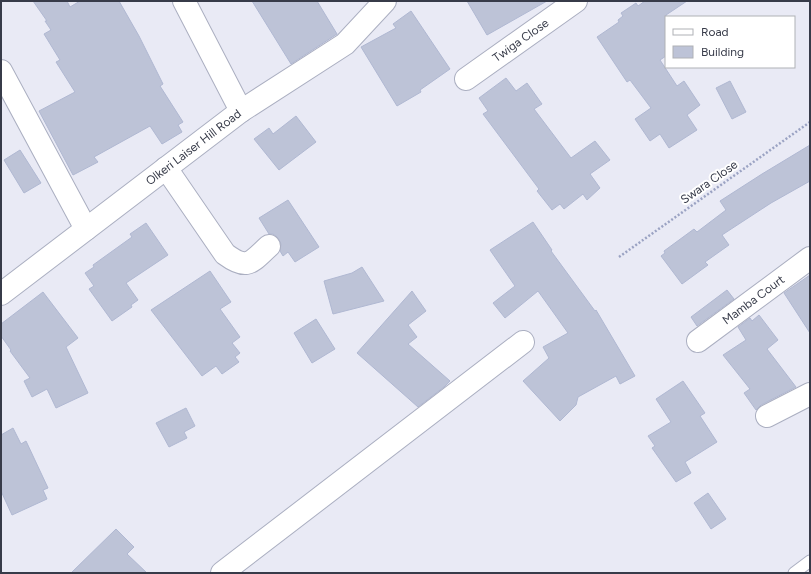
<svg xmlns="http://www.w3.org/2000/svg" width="811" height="574" viewBox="0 0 811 574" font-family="Figtree,sans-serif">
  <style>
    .building { fill: #bdc3d7; stroke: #b0b8d2 }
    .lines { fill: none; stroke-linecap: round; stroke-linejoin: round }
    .service-casing { stroke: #abafc1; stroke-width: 13 }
    .minor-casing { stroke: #abafc1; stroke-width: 24 }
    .path { stroke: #9ba3c3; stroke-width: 2.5; stroke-dasharray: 2 2; stroke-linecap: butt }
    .service { stroke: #fff; stroke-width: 11 }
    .minor { stroke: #fff; stroke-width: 22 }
    .labels { text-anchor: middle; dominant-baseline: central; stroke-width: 4; stroke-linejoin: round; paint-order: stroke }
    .street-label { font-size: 12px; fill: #373b49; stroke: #fff }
  </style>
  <rect width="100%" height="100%" fill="#e9eaf5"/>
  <g class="building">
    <path d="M 33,1 L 67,1 L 70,7 L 80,1 L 119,1 L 139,36 L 163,84 L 160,86 L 183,122 L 178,125 L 182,132 L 162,144 L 150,126 L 94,157 L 98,162 L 73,175 L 39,111 L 75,92 L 56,62 L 60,60 L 44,34 L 51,30 L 45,21 L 47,21 Z"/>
    <path d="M 252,1 L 317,1 L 337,34 L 291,64 Z"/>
    <path d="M 467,1 L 547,1 L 487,35 Z"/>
    <path d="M 645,1 L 687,1 L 666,15 L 666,56 L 660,60 L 677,86 L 684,81 L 700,105 L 687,115 L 697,130 L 669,148 L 660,134 L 650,141 L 635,119 L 651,108 L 630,80 L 627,82 L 597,37 L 619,22 L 618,20 L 623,16 L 621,13 L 636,3 L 638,6 Z"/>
    <path d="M 411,11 L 450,69 L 420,90 L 421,92 L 397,106 L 361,47 L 396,28 L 393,24 Z"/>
    <path d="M 506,78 L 516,91 L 527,83 L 542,104 L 534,109 L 571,158 L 595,141 L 610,160 L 590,174 L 600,188 L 587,200 L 583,194 L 564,209 L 560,204 L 552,210 L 537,191 L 539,189 L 483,114 L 488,111 L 479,98 Z"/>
    <path d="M 730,81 L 746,112 L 732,119 L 716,88 Z"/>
    <path d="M 296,116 L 316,142 L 279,170 L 254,139 L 269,128 L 273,134 Z"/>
    <path d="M 810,145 L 810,181 L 771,203 L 722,235 L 729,245 L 705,262 L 708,265 L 682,284 L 661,256 L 665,253 L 664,251 L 694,229 L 697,232 L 726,210 L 720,201 L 762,174 Z"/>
    <path d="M 20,150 L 41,183 L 24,193 L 4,160 Z"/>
    <path d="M 288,200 L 319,247 L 295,262 L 288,252 L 283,256 L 280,251 L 281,244 L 278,238 L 273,234 L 269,234 L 259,218 Z"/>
    <path d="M 533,222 L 552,250 L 551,251 L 595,311 L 596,310 L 635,376 L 620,384 L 616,376 L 578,397 L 576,405 L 560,421 L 523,381 L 549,358 L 543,347 L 568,333 L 538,291 L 505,318 L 493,303 L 515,286 L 490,250 Z"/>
    <path d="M 146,223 L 168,255 L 126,283 L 138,300 L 131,305 L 132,307 L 112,321 L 89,289 L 94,286 L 85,273 L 94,267 L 93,265 L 132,237 L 130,234 Z"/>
    <path d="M 362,267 L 384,301 L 333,314 L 324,281 L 352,273 Z"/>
    <path d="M 210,271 L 231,302 L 220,309 L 240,337 L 232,343 L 240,353 L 235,357 L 239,362 L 222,374 L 216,366 L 202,376 L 151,310 Z"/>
    <path d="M 810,275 L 810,333 L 784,293 Z"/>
    <path d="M 727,290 L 734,299 L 697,326 L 691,317 Z"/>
    <path d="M 412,291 L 426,311 L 408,325 L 417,337 L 408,344 L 450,381 L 444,387 L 418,407 L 357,353 Z"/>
    <path d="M 43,292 L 78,338 L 66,347 L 88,393 L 56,408 L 47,389 L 32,397 L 24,381 L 30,378 L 10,351 L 11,350 L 1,336 L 1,324 Z"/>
    <path d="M 759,315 L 778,340 L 767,349 L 796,387 L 761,405 L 756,410 L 744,393 L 750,389 L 723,355 L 746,340 L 738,327 L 750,318 L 752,321 Z"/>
    <path d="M 316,319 L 335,349 L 312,363 L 294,333 Z"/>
    <path d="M 683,381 L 705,413 L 700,416 L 717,442 L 685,462 L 691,473 L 676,482 L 652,448 L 655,446 L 648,436 L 671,422 L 656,399 Z"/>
    <path d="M 186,408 L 195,426 L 184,432 L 187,438 L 169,447 L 156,423 Z"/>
    <path d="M 13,428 L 21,444 L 26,441 L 48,488 L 43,490 L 47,499 L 12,515 L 1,491 L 1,435 Z"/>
    <path d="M 708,493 L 726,519 L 711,529 L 694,503 Z"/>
    <path d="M 116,529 L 134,547 L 127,554 L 147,573 L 71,573 Z"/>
  </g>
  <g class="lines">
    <defs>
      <path id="service" d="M 794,573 L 810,561"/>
      <g id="minor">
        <path d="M 184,1 L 241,111"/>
        <path d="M 1,71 L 86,229"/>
        <path id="s1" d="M 466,79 L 576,1"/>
        <path d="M 166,168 L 225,254 C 248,271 251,262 269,246"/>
        <path id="s2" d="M 1,294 L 241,111 L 345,44 L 385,1"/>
        <path id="s3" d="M 698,341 L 810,258"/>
        <path d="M 767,416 L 810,394"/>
        <path d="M 222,573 L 523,342"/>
      </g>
    </defs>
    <use href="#service" class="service-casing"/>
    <use href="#minor" class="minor-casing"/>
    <path class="path" d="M 619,257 L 810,122"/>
    <use href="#service" class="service"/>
    <use href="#minor" class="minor"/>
  </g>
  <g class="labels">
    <g class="street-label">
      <text stroke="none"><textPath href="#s1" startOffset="67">Twiga Close</textPath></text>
      <text stroke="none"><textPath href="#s2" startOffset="242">Olkeri Laiser Hill Road</textPath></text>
      <text transform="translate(709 182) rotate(-35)">Swara Close</text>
      <text stroke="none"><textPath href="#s3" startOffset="69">Mamba Court</textPath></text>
    </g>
  </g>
  <rect width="811" height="574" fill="none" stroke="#373b49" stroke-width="4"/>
  <rect x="665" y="16" width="130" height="52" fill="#ffffff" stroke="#afb1b6"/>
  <rect x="673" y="29" width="20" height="6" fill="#ffffff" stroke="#afb1b6"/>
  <text x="701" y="36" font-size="12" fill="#373b49">Road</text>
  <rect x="673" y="46" width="20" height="12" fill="#bdc3d7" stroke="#afb1b6"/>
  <text x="701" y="56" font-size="12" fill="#373b49">Building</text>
</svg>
